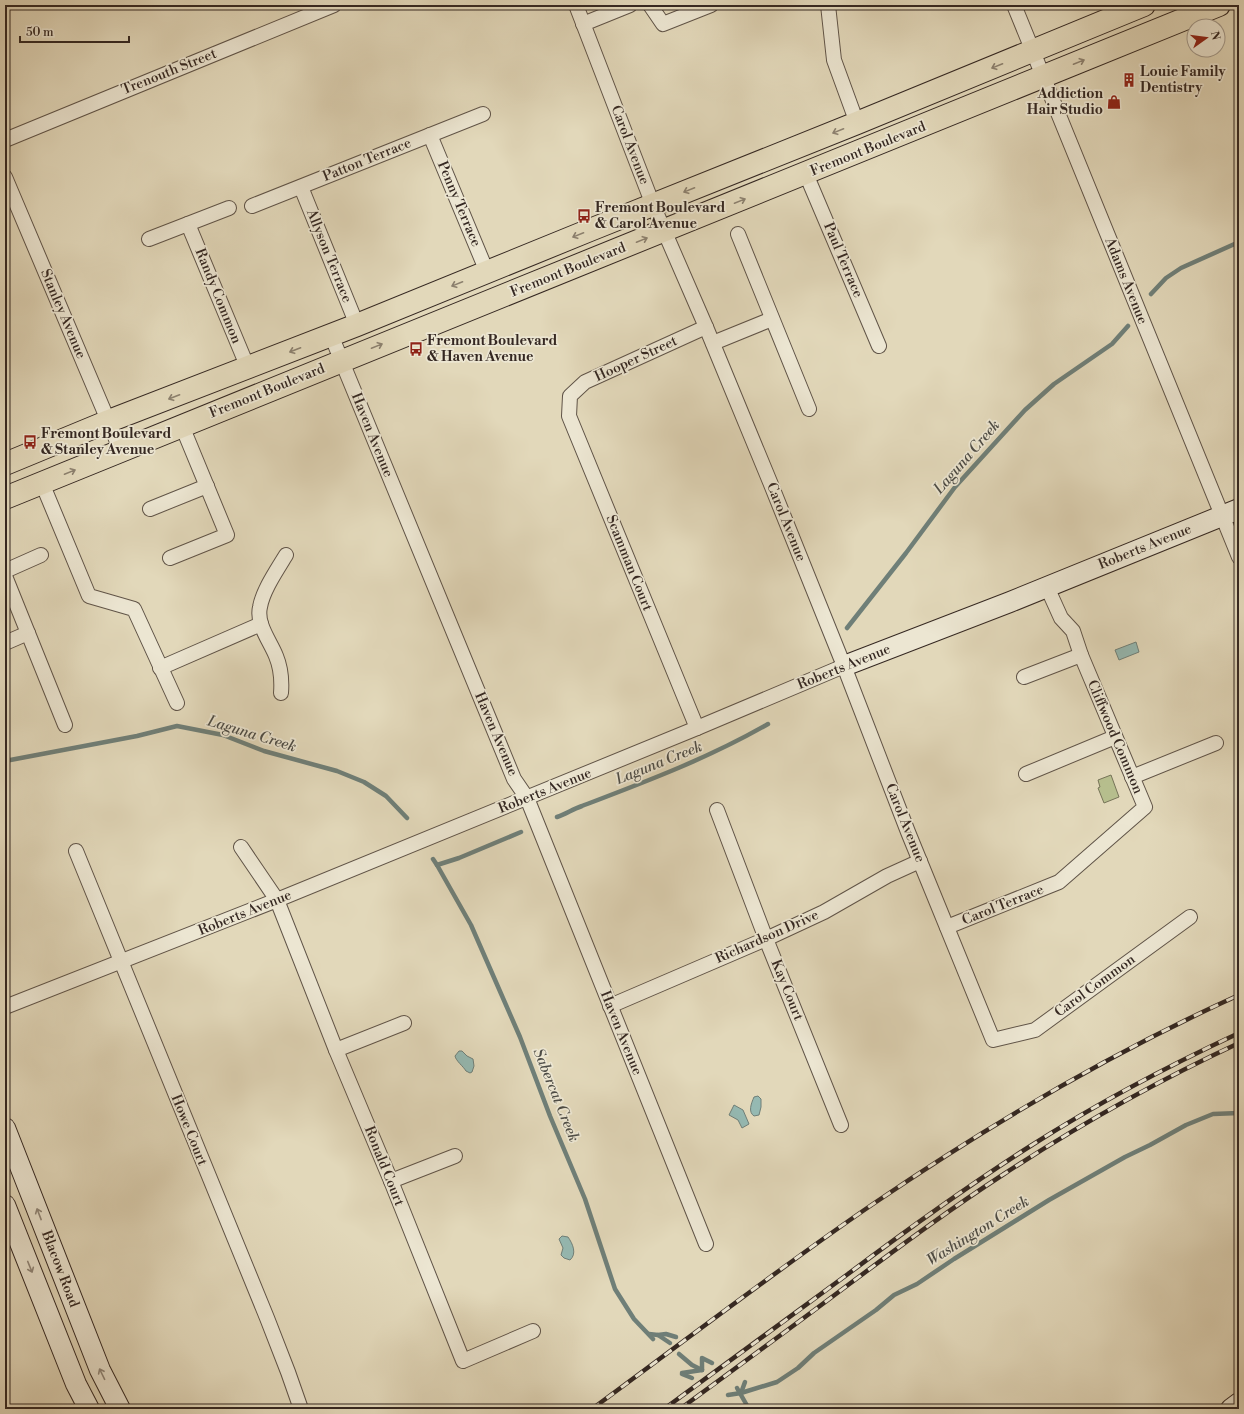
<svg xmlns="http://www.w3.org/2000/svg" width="1244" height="1414" viewBox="0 0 1244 1414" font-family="'Libre Bodoni',serif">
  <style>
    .green { fill: #b6be8d; stroke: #767358 }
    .water { fill: #95b9b2; stroke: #6f7f78 }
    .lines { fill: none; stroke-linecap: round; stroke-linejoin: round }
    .stream { stroke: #6f7f78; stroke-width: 4.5 }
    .street-casing { stroke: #605448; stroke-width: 16 }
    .secondary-casing { stroke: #352822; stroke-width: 22 }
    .primary-casing { stroke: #352822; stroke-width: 24 }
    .street { stroke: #ece6d2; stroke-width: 14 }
    .secondary { stroke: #ece6d2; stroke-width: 20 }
    .primary { stroke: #e2d8ba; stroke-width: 22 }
    .rail-casing { stroke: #352822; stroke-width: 4.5 }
    .rail { stroke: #ece6d2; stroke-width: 3; stroke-dasharray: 9; stroke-linecap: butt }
    .oneway { stroke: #8c806e }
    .oneway2 { stroke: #90877a }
    .labels { text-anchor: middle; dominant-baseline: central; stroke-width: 3.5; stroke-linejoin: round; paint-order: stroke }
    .street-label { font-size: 14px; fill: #352822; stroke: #ece6d2 }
    .poi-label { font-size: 14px; font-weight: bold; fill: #352822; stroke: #ece6d2; text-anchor: start }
    .water-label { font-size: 15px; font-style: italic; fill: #4d4c46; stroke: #ece6d2 }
  </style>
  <rect width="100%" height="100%" fill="#e2d8ba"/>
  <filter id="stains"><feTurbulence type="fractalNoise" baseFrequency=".005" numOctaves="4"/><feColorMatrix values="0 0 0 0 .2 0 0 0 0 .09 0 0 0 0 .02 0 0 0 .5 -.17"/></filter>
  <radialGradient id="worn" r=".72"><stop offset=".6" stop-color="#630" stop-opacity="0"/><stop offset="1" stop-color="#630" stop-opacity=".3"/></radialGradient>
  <path class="green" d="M 1111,775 L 1119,797 L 1104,803 L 1098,788 L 1100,787 L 1098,780 Z"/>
  <g class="water">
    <path d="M 1136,642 L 1139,652 L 1119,660 L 1115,650 Z"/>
    <path d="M 459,1051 L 462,1051 L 467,1056 L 473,1059 L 474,1066 L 472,1072 L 470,1073 L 466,1071 C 463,1066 456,1061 455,1056 Z"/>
    <path d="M 758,1096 L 761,1099 L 761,1107 L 759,1115 L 754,1116 C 748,1112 751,1104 754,1097 Z"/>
    <path d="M 734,1105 L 743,1110 L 749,1124 L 742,1128 L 738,1120 L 729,1115 Z"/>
    <path d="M 562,1236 L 568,1237 C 573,1244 577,1254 570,1260 L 564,1258 L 561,1255 L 563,1248 L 559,1239 Z"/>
  </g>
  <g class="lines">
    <g class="stream">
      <path d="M 1151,294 L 1166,278 L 1181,268 L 1239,242"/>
      <path d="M 847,628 L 906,553 L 955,487 L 1025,410 L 1054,384 L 1112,344 L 1128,326"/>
      <path d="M 5,761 L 137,736 L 177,726 L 223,735 L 264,751 L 337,771 L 364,782 L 386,796 L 407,818"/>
      <path d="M 557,817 C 566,814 573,809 582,806 C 645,782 709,758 768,724"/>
      <path d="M 433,859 L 437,865 L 471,925 L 520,1037 L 550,1116 L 585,1199 L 615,1289 L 634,1319 L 653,1339"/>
      <path d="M 437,865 L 459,858 L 521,832"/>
      <path d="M 649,1334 L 658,1335 L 666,1334 L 676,1337"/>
      <path d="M 658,1335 L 670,1343"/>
      <path d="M 679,1354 L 692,1365 L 702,1370"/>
      <path d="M 702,1370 L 702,1358 L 712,1363"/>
      <path d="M 682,1373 L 702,1370"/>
      <path d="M 682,1374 L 692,1378"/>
      <path d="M 737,1388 L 749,1409"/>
      <path d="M 741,1393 L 745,1382"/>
      <path d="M 728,1395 L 741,1393 L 777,1382 L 798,1368 L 814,1353 L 876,1310 L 894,1295 L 917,1284 L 954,1259 L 1049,1200 L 1125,1157 L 1150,1145 L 1186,1125 L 1213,1114 L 1239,1113"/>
    </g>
    <defs>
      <g id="street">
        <path d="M 576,5 L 653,205 L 706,327 L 770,482 L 844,666 L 908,832 L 993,1040 L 1035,1030 L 1190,917"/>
        <path d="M 650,5 L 663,24 L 711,5"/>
        <path d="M 828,5 L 834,60 L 857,123"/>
        <path d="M 1014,5 L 1239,557"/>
        <path d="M 583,24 L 630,5"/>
        <path d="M 430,135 L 487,272"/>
        <path d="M 5,140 L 334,5"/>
        <path d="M 806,174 L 879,346"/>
        <path d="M 5,177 L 121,451"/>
        <path d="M 301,187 L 357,325"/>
        <path d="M 252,206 L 483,114"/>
        <path d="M 188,224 L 248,368"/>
        <path d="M 738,234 L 809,409"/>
        <path d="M 149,239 L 229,208"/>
        <path d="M 331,335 L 514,779 L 527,798 L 706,1244"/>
        <path d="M 713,343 L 772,319"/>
        <path d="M 42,483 L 89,596 L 134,609 L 177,703"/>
        <path d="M 150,509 L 207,486"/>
        <path d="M 170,558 L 227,535 L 182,426"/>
        <path d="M 5,571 L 41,555"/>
        <path d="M 5,576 L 65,725"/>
        <path d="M 5,643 L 28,633"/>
        <path d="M 160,668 L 261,624"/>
        <path d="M 1024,677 L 1081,655"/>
        <path d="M 281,693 C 282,680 281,668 276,656 C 270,641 256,624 260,607 C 263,590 277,570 286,555"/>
        <path d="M 697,728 L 569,416 L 570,396 L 585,382 L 706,327"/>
        <path d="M 1026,774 L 1115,737"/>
        <path d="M 1132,777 L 1216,743"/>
        <path d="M 717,810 L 766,939 L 841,1125"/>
        <path d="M 241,847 L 277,900 L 336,1050 L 391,1181 L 463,1361 L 533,1331"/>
        <path d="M 76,851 L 267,1318 L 288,1372 L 301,1409"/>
        <path d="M 947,927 L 1059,882 L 1145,807 L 1081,655 L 1073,631 L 1061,618 L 1047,587"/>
        <path d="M 610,1006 L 766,939 L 824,912 L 887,876 L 920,861"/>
        <path d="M 5,1007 L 277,900 L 697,728 L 844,666"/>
        <path d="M 336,1050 L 404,1023"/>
        <path d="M 391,1181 L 455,1156"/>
      </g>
      <g id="secondary">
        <path d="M 844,666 L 1010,602 L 1239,509"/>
        <path d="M 5,1128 L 100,1370 L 120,1409"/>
        <path d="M 5,1205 L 76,1384 L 89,1409"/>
        <path d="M 1231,1409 L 1239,1403"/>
      </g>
      <g id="primary">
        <path d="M 5,464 L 109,421 L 357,325 L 590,230 L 857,123 L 1144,5"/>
        <path d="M 5,498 C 410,334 815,170 1219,5"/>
      </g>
    </defs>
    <use href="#street" class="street-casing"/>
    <use href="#secondary" class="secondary-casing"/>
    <use href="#primary" class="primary-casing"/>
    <use href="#street" class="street"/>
    <use href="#secondary" class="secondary"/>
    <use href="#primary" class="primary"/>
    <defs>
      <g id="rail">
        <path d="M 592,1409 C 686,1340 778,1269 873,1204 C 989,1125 1111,1053 1239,995"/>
        <path d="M 664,1409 C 726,1364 787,1319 848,1274 C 908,1229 969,1185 1032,1145 C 1098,1103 1168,1066 1239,1033"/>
        <path d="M 680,1409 C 736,1368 792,1327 848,1285 C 899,1247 950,1209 1004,1174 C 1079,1125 1157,1081 1239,1043"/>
      </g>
    </defs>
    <use href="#rail" class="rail-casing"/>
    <use href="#rail" class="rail"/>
  </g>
  <defs><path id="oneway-shaft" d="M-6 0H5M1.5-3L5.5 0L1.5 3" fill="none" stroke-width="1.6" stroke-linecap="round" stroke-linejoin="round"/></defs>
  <g class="oneway">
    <use href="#oneway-shaft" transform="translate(1079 62) rotate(-22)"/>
    <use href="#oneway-shaft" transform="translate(997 66) rotate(158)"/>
    <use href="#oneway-shaft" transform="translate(838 131) rotate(158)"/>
    <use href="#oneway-shaft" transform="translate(689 190) rotate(158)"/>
    <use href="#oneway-shaft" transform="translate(740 201) rotate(-22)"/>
    <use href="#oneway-shaft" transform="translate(578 235) rotate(158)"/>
    <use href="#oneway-shaft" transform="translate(642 240) rotate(-22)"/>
    <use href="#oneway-shaft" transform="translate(457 284) rotate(158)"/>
    <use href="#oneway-shaft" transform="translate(377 346) rotate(-22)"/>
    <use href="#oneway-shaft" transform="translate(295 350) rotate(159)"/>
    <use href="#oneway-shaft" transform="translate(174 397) rotate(159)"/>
    <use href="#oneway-shaft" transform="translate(70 472) rotate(-22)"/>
  </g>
  <g class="oneway2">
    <use href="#oneway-shaft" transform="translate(39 1214) rotate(-111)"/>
    <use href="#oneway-shaft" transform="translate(30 1267) rotate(68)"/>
    <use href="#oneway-shaft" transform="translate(102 1374) rotate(-116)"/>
  </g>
  <defs>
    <symbol id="building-bare" viewBox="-9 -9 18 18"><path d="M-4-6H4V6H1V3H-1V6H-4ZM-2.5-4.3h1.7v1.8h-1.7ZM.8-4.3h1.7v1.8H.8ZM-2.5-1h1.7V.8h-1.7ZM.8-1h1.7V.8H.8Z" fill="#8f2418" stroke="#ece6d2" stroke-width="2.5" paint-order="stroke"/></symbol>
    <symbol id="shop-bare" viewBox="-9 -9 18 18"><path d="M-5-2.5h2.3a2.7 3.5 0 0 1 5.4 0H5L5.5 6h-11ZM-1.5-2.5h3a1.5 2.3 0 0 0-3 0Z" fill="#8f2418" stroke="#ece6d2" stroke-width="2.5" paint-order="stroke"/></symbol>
    <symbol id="bus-bare" viewBox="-9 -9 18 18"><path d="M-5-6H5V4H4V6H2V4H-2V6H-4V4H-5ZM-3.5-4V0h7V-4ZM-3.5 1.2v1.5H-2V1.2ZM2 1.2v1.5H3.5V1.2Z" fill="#8f2418" stroke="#ece6d2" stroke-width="2.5" paint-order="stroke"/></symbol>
  </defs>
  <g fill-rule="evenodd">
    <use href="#building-bare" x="1119" y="70" width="20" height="20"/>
    <use href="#shop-bare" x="1104" y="92" width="20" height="20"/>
    <use href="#bus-bare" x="574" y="206" width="20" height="20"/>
    <use href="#bus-bare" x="406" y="339" width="20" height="20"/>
    <use href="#bus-bare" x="20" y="432" width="20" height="20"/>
  </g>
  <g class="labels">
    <g class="street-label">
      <text transform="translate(169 72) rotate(-22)">Trenouth Street</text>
      <text transform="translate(630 145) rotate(69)">Carol Avenue</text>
      <text transform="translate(868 149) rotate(-22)">Fremont Boulevard</text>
      <text transform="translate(367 160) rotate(-22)">Patton Terrace</text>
      <text transform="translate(459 204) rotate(67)">Penny Terrace</text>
      <text transform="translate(329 256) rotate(68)">Allyson Terrace</text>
      <text transform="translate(843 260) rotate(67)">Paul Terrace</text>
      <text transform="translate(568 270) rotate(-22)">Fremont Boulevard</text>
      <text transform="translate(1126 281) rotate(68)">Adams Avenue</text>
      <text transform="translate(218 296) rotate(68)">Randy Common</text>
      <text transform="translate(63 314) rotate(67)">Stanley Avenue</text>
      <text transform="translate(636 359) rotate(-25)">Hooper Street</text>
      <text transform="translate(267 391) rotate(-22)">Fremont Boulevard</text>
      <text transform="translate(372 435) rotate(68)">Haven Avenue</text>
      <text transform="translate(786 522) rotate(68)">Carol Avenue</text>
      <text transform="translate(1145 547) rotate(-22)">Roberts Avenue</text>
      <text transform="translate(629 563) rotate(68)">Scamman Court</text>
      <text transform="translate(844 667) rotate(-22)">Roberts Avenue</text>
      <text transform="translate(496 734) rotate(67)">Haven Avenue</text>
      <text transform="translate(1115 737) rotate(67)">Cliffwood Common</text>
      <text transform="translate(545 791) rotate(-22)">Roberts Avenue</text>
      <text transform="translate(905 823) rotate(68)">Carol Avenue</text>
      <text transform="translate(1003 905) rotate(-22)">Carol Terrace</text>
      <text transform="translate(245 913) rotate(-22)">Roberts Avenue</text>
      <text transform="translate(767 937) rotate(-24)">Richardson Drive</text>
      <text transform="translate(1095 986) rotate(-36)">Carol Common</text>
      <text transform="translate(787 990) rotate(68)">Kay Court</text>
      <text transform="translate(621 1033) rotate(68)">Haven Avenue</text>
      <text transform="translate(189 1130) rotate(68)">Howe Court</text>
      <text transform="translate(384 1166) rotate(68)">Ronald Court</text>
      <text transform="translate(60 1269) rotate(69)">Blacow Road</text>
    </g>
    <g class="poi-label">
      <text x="1140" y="72">Louie Family<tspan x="1140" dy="16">Dentistry</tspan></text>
      <text x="1103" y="94" text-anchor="end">Addiction<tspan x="1103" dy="16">Hair Studio</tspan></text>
      <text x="595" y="208">Fremont Boulevard<tspan x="595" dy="16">&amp; Carol Avenue</tspan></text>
      <text x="427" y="341">Fremont Boulevard<tspan x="427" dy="16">&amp; Haven Avenue</tspan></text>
      <text x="41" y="434">Fremont Boulevard<tspan x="41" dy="16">&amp; Stanley Avenue</tspan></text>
    </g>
    <g class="water-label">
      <text transform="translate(967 457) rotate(-49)">Laguna Creek</text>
      <text transform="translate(252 734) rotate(17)">Laguna Creek</text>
      <text transform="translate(659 763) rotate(-22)">Laguna Creek</text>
      <text transform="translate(556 1095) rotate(68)">Sabercat Creek</text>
      <text transform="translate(978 1231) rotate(-32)">Washington Creek</text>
    </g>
  </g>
  <rect width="1244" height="1414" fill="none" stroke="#e2d8ba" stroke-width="20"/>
  <rect x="6" y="6" width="1232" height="1402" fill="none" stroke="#352822" stroke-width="2"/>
  <rect x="10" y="10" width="1224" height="1394" fill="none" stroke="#352822"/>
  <g transform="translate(1206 38) rotate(76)"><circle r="19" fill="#ece6d2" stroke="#a39a8c"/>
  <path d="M0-3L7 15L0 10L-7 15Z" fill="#8f2418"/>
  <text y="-6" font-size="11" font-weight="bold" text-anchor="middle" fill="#352822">N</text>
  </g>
  <path d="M20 36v6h109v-6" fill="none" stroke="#352822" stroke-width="2"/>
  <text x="26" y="36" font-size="12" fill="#352822" stroke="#ece6d2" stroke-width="3" paint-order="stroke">50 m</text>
  <rect width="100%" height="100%" filter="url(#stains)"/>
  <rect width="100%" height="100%" fill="url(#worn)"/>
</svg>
